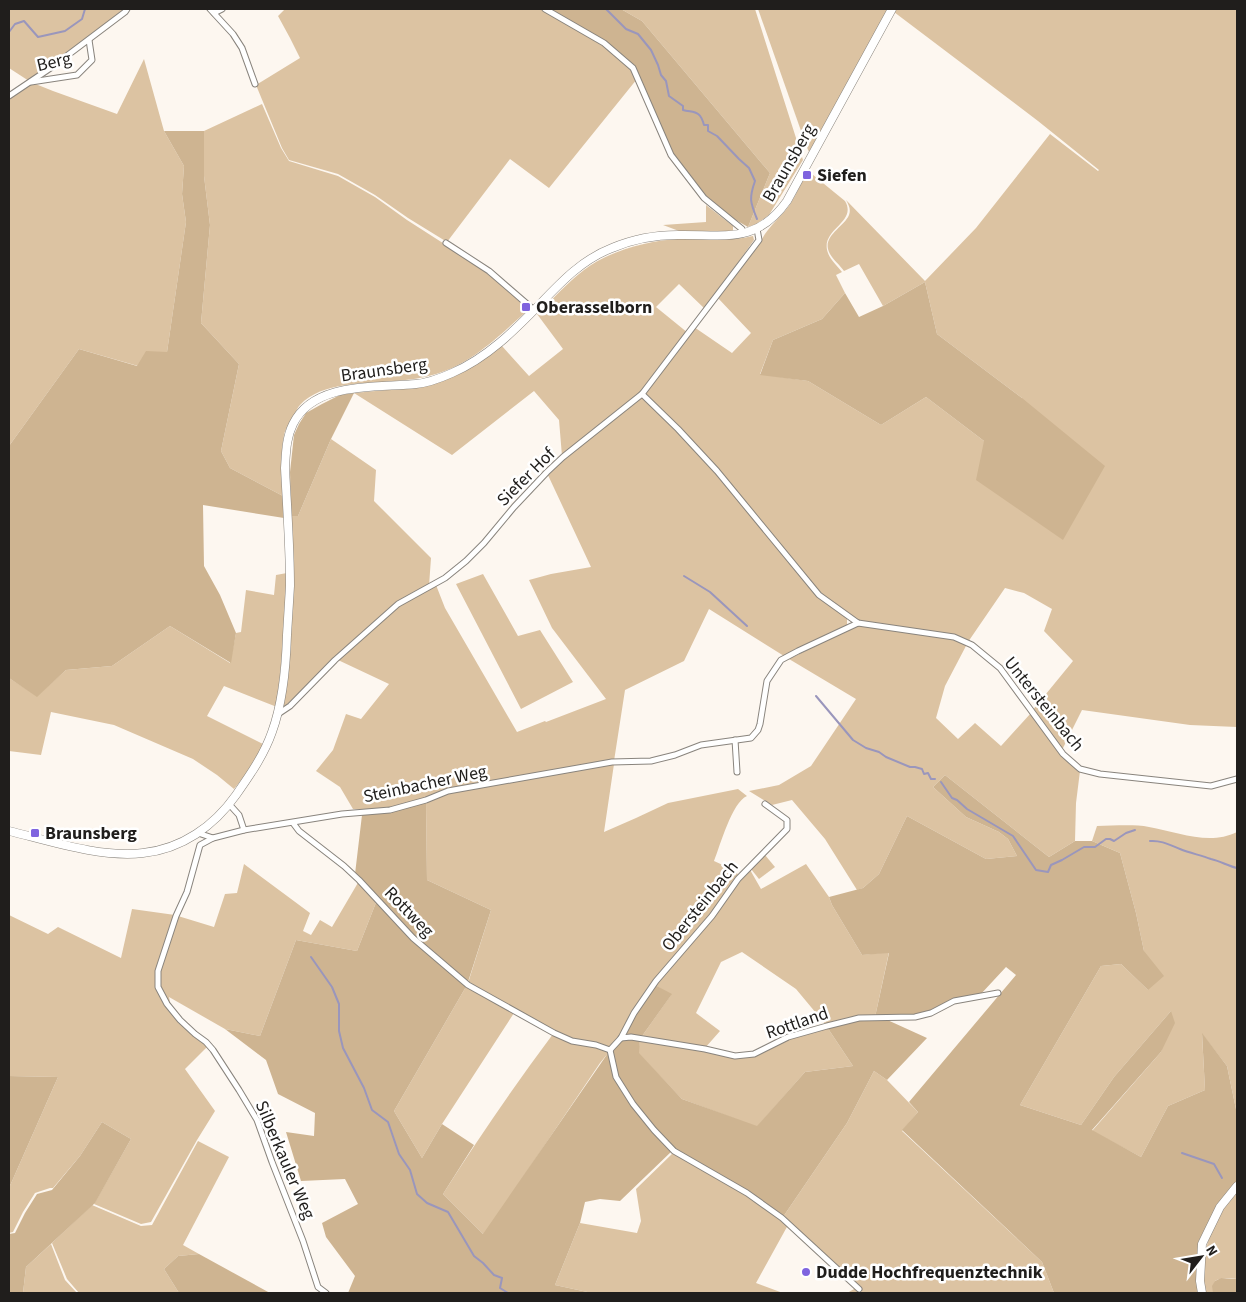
<svg xmlns="http://www.w3.org/2000/svg" width="1246" height="1302" viewBox="0 0 1246 1302" font-family="'Source Sans 3',sans-serif">
  <style>
    .green { fill: #dcc3a2 }
    .forest { fill: #ceb491 }
    .lines { fill: none; stroke-linecap: round; stroke-linejoin: round }
    .stream { stroke: #9a96bc; stroke-width: 2 }
    .street-casing { stroke: #89847d; stroke-width: 7 }
    .secondary-casing { stroke: #89847d; stroke-width: 9 }
    .street { stroke: #fff; stroke-width: 5 }
    .secondary { stroke: #fff; stroke-width: 8 }
    .poi-dot { fill: #7f64df; stroke: #fff; stroke-width: 2 }
    .labels { text-anchor: middle; dominant-baseline: central; stroke-width: 5; stroke-linejoin: round; paint-order: stroke }
    .street-label { font-size: 18px; fill: #201e1c; stroke: #fff }
    .poi-label { font-size: 18px; font-weight: bold; fill: #201e1c; stroke: #fff; text-anchor: start }
  </style>
  <rect width="100%" height="100%" fill="#fdf7f0"/>
  <g class="green">
    <path d="M 9,9 L 126,9 L 124,11 L 29,81 L 9,68 Z"/>
    <path d="M 285,9 L 543,9 L 604,44 L 632,69 L 637,79 L 549,188 L 510,159 L 447,242 L 408,218 L 375,195 L 338,174 L 289,160 L 282,148 L 256,85 L 300,58 L 290,38 L 278,16 Z"/>
    <path d="M 621,9 L 755,9 L 803,160 L 769,215 L 755,225 L 748,227 L 770,173 L 642,21 Z"/>
    <path d="M 758,9 L 888,9 L 809,152 L 806,145 Z"/>
    <path d="M 896,9 L 1237,9 L 1237,727 L 1190,725 L 1082,710 L 1061,752 L 1032,711 L 1073,661 L 1044,631 L 1052,609 L 1024,593 L 1005,588 L 968,642 L 858,621 L 820,593 L 718,469 L 644,394 L 694,327 L 732,353 L 751,333 L 717,297 L 761,241 C 768,226 782,217 791,203 C 797,193 802,181 807,170 L 845,201 C 858,223 819,229 828,253 C 830,259 837,266 842,272 L 836,275 L 845,293 L 822,319 L 773,340 L 760,374 L 808,381 L 881,425 L 926,397 L 984,441 L 1022,398 L 937,334 L 925,282 L 883,306 L 859,264 L 844,271 C 840,265 832,259 829,252 C 822,236 844,227 849,215 C 851,210 849,205 846,200 L 925,281 L 976,228 L 1050,134 L 1098,171 L 1099,170 L 1038,121 L 894,12 Z"/>
    <path d="M 144,59 L 164,131 L 184,166 L 182,194 L 186,222 L 167,352 L 138,366 L 79,349 L 9,446 L 9,99 L 29,84 L 33,83 L 53,91 L 117,114 Z"/>
    <path d="M 262,104 L 281,148 L 289,161 L 338,176 L 375,197 L 407,220 L 488,272 L 529,309 C 501,334 473,363 436,374 C 422,378 409,380 395,381 C 366,384 322,381 300,405 C 297,408 295,414 293,418 C 290,423 285,429 284,435 C 280,455 282,476 283,496 L 230,468 L 221,451 L 239,364 L 201,323 L 210,225 L 204,176 L 204,131 Z"/>
    <path d="M 706,205 L 733,226 L 733,231 L 679,231 L 663,225 L 706,222 Z"/>
    <path d="M 753,236 L 754,240 L 705,309 L 679,284 L 656,307 L 688,333 L 641,393 L 562,456 L 559,420 L 534,391 L 452,455 L 354,393 L 419,387 L 502,346 L 529,376 L 563,349 L 537,314 C 553,299 567,283 584,270 C 608,251 648,241 677,239 C 703,238 728,242 753,236 Z"/>
    <path d="M 642,396 L 677,430 L 717,473 L 819,596 L 847,618 L 847,625 L 784,656 L 709,609 L 684,661 L 625,690 L 614,761 L 447,790 C 416,803 388,813 353,809 L 340,787 L 316,771 L 333,750 L 346,714 L 361,719 L 389,684 L 338,660 L 399,605 L 436,585 L 445,608 L 517,732 L 545,721 L 546,722 L 606,699 L 552,628 L 529,580 L 551,574 L 591,567 L 547,473 Z"/>
    <path d="M 331,439 L 376,470 L 374,501 L 431,558 L 429,586 L 398,603 L 285,706 L 283,706 C 294,642 292,581 291,516 L 298,516 Z"/>
    <path d="M 287,573 L 284,634 L 277,707 L 224,686 L 207,716 L 265,745 L 246,774 L 234,789 L 217,775 L 193,759 L 114,725 L 51,712 L 41,755 L 9,751 L 9,678 L 37,696 L 66,670 L 112,666 L 170,626 L 230,663 L 236,633 L 241,632 L 246,590 L 274,595 L 276,575 Z"/>
    <path d="M 483,574 L 518,636 L 540,630 L 573,682 L 521,709 L 456,584 Z"/>
    <path d="M 858,625 L 954,638 L 967,644 L 945,686 L 936,718 L 958,739 L 975,723 L 1001,746 L 1031,713 L 1080,771 L 1076,803 L 1075,841 L 1049,857 L 945,775 L 933,787 L 966,817 L 999,832 L 1008,839 L 1017,856 L 986,859 L 907,816 L 879,874 L 863,888 L 857,890 L 825,839 L 792,800 L 772,805 L 749,791 L 779,785 L 811,766 L 856,699 L 789,659 Z"/>
    <path d="M 614,764 L 604,832 L 636,818 L 668,803 L 738,789 L 747,796 C 732,802 720,846 714,861 L 736,871 L 738,875 L 728,891 L 710,916 L 655,981 L 621,1037 L 609,1049 L 572,1040 L 554,1033 L 468,983 L 491,910 L 427,880 L 426,801 L 448,792 Z"/>
    <path d="M 1097,826 C 1113,826 1133,824 1149,827 C 1178,832 1209,846 1237,832 L 1237,1114 L 1227,1066 L 1202,1034 L 1205,1090 L 1168,1106 L 1141,1157 L 1092,1131 L 1161,1052 L 1171,1011 L 1114,1077 L 1081,1125 L 1020,1105 L 1101,966 L 1121,964 L 1148,990 L 1144,951 L 1136,913 L 1120,853 L 1092,841 Z"/>
    <path d="M 765,855 L 775,867 L 759,879 L 751,869 Z"/>
    <path d="M 244,864 L 310,913 L 303,931 L 311,935 L 320,920 L 332,927 L 359,881 L 377,900 L 357,951 L 296,940 L 260,1036 L 225,1029 L 169,997 L 171,1007 L 160,986 L 159,972 L 178,916 L 214,927 L 225,894 L 237,893 Z"/>
    <path d="M 806,864 L 829,897 L 832,905 L 862,955 L 889,952 L 875,1017 L 826,1025 L 796,989 L 742,952 L 721,962 L 696,1013 L 720,1031 L 705,1048 L 640,1039 L 671,995 L 655,985 L 749,868 L 761,889 Z"/>
    <path d="M 132,909 L 175,915 L 163,950 L 158,987 L 167,1005 L 195,1036 L 207,1047 L 185,1069 L 215,1111 L 197,1140 L 151,1222 L 141,1224 L 94,1204 L 131,1139 L 102,1122 L 80,1156 L 53,1188 L 50,1188 L 35,1193 L 23,1212 L 13,1232 L 9,1233 L 9,1188 L 58,1077 L 9,1076 L 9,915 L 48,934 L 58,927 L 121,958 Z"/>
    <path d="M 467,985 L 514,1013 L 442,1124 L 422,1158 L 394,1111 Z"/>
    <path d="M 827,1027 L 853,1066 L 805,1072 L 757,1127 L 682,1099 L 638,1053 L 640,1040 L 705,1050 L 754,1055 L 789,1038 Z"/>
    <path d="M 553,1034 L 595,1046 L 609,1052 L 600,1063 L 484,1235 L 443,1194 C 478,1139 514,1086 553,1034 Z"/>
    <path d="M 874,1071 L 887,1080 L 918,1112 L 902,1131 L 1042,1262 L 1054,1293 L 847,1293 L 856,1288 L 783,1217 L 847,1123 Z"/>
    <path d="M 198,1141 L 229,1157 L 183,1245 L 199,1254 L 178,1256 L 164,1269 L 179,1293 L 79,1293 L 67,1279 L 52,1243 L 92,1205 L 141,1226 L 152,1225 Z"/>
    <path d="M 674,1152 L 747,1194 L 788,1225 L 756,1283 L 783,1293 L 592,1293 L 555,1285 L 580,1223 L 637,1233 L 641,1221 L 636,1189 Z"/>
    <path d="M 1235,1192 L 1237,1196 L 1237,1279 C 1229,1278 1222,1277 1215,1281 L 1213,1293 L 1205,1293 C 1197,1256 1213,1222 1235,1192 Z"/>
    <path d="M 51,1244 L 65,1280 L 77,1293 L 23,1293 L 26,1267 Z"/>
  </g>
  <g class="forest">
    <path d="M 548,9 L 621,9 L 642,21 L 770,173 L 748,227 L 727,215 L 705,195 L 673,154 L 634,67 L 605,42 Z"/>
    <path d="M 164,131 L 204,131 L 204,176 L 210,225 L 201,323 L 239,364 L 221,451 L 230,468 L 283,496 L 284,518 L 203,505 L 204,566 L 220,595 L 236,633 L 231,663 L 170,626 L 112,666 L 66,670 L 37,697 L 9,678 L 9,446 L 79,349 L 137,366 L 146,351 L 167,352 L 186,222 L 182,194 L 184,166 Z"/>
    <path d="M 925,282 L 937,334 L 1022,398 L 1105,466 L 1063,540 L 976,480 L 984,441 L 926,397 L 881,425 L 808,381 L 760,375 L 773,340 L 822,319 L 845,293 L 859,317 L 883,306 Z"/>
    <path d="M 354,393 L 331,439 L 298,516 L 291,516 L 290,472 L 294,435 L 299,424 L 306,413 L 322,404 L 340,395 Z"/>
    <path d="M 945,775 L 1049,857 L 1075,841 L 1092,841 L 1120,853 L 1136,913 L 1144,951 L 1164,976 L 1148,990 L 1121,964 L 1101,966 L 1020,1105 L 1081,1125 L 1114,1077 L 1171,1011 L 1175,1023 L 1161,1052 L 1092,1130 L 1141,1157 L 1168,1106 L 1205,1090 L 1202,1033 L 1227,1066 L 1237,1114 L 1237,1181 L 1218,1206 L 1200,1243 L 1200,1293 L 1054,1293 L 1042,1262 L 902,1130 L 918,1112 L 909,1102 L 1016,975 L 1006,967 L 980,995 L 916,1016 L 875,1017 L 889,953 L 862,955 L 832,905 L 829,897 L 863,888 L 879,874 L 907,816 L 986,859 L 1017,856 L 1008,839 L 999,832 L 966,817 L 933,787 Z"/>
    <path d="M 426,801 L 427,880 L 491,910 L 467,985 L 394,1111 L 422,1158 L 442,1124 L 474,1145 L 443,1194 L 483,1234 L 655,985 L 672,994 L 640,1039 L 639,1053 L 682,1099 L 757,1126 L 805,1072 L 853,1066 L 827,1027 L 861,1019 L 883,1018 L 927,1038 L 887,1080 L 874,1071 L 847,1123 L 783,1217 L 673,1150 L 620,1201 L 600,1199 L 585,1202 L 580,1223 L 555,1285 L 592,1293 L 348,1293 L 355,1276 L 326,1237 L 322,1223 L 358,1204 L 345,1179 L 301,1181 L 286,1132 L 314,1136 L 315,1113 L 278,1094 L 266,1060 L 225,1029 L 260,1036 L 296,940 L 357,951 L 377,900 L 355,874 L 362,815 L 390,811 Z"/>
    <path d="M 9,1076 L 58,1077 L 9,1188 Z"/>
    <path d="M 102,1122 L 131,1139 L 95,1203 L 26,1267 L 23,1293 L 9,1293 L 9,1234 L 15,1233 L 25,1213 L 37,1194 L 52,1190 L 80,1156 Z"/>
    <path d="M 199,1254 L 270,1293 L 179,1293 L 164,1269 L 178,1256 Z"/>
    <path d="M 1221,1278 L 1237,1279 L 1237,1293 L 1213,1293 L 1212,1286 L 1215,1281 Z"/>
  </g>
  <g class="lines">
    <g class="stream">
      <path d="M 606,9 L 626,29 L 638,34 L 651,50 L 658,65 L 661,75 L 666,81 L 669,96 L 683,106 L 683,110 C 695,113 700,110 704,125 L 708,125 L 708,131 L 717,136 L 739,159 L 749,168 L 755,181 C 749,198 750,202 757,219"/>
      <path d="M 9,32 L 15,24 L 24,21 L 38,37 L 65,31 L 82,19 L 85,9"/>
      <path d="M 684,576 L 710,592 L 747,626"/>
      <path d="M 816,696 L 853,740 L 866,748 L 879,752 L 886,757 L 910,767 L 915,767 L 922,769 L 924,774 L 928,773 L 931,779 L 935,779"/>
      <path d="M 941,782 L 952,798 L 957,800 L 967,809 L 1013,836 L 1036,870 L 1048,872 L 1051,865 L 1062,860 L 1084,847 L 1095,847 L 1106,839 L 1110,839 L 1114,841 L 1126,833 L 1135,830"/>
      <path d="M 1150,841 C 1161,840 1170,845 1180,849 C 1190,853 1200,855 1211,859 C 1220,861 1228,866 1237,868"/>
      <path d="M 311,957 L 332,987 L 339,1004 L 339,1031 L 343,1048 L 364,1088 L 372,1110 L 388,1122 L 399,1154 L 410,1170 L 417,1194 L 427,1203 L 448,1212 L 474,1256 L 483,1263 L 494,1275 L 502,1278 L 500,1288 L 508,1293"/>
      <path d="M 1182,1153 L 1214,1164 L 1222,1178"/>
    </g>
    <defs>
      <g id="street">
        <path d="M 210,9 L 233,34 L 242,48 L 255,84"/>
        <path d="M 545,9 L 604,43 L 633,68 L 671,155 L 704,198 L 742,229 L 742,234"/>
        <path d="M 214,13 L 222,9"/>
        <path d="M 31,82 L 77,75 L 92,60 L 89,40"/>
        <path d="M 9,96 L 52,67 L 125,12 L 127,9"/>
        <path d="M 446,243 L 489,271 L 534,310"/>
        <path d="M 642,394 L 678,429 L 717,471 L 819,595 L 858,623 L 954,637 L 972,645 L 1000,668 L 1063,754 L 1080,769 L 1100,774 L 1211,786 L 1237,779"/>
        <path d="M 278,714 L 290,706 L 335,660 L 398,604 L 445,578 L 466,561 L 484,543 L 514,507 L 547,472 L 563,457 L 642,394 L 759,240 L 757,229"/>
        <path d="M 735,740 L 737,772"/>
        <path d="M 229,804 L 239,815 L 244,830"/>
        <path d="M 293,823 L 299,831 L 344,866 L 359,880 L 413,938 L 468,985 L 554,1033 L 572,1041 L 596,1045 L 610,1050"/>
        <path d="M 198,833 L 213,838"/>
        <path d="M 621,1038 L 631,1037 L 705,1049 L 735,1056 L 754,1054 L 788,1037 L 827,1026 L 859,1018 L 915,1017 L 931,1013 L 954,1001 L 998,993"/>
        <path d="M 610,1050 L 616,1077 L 633,1104 L 654,1130 L 674,1151 L 747,1193 L 782,1218 L 859,1289"/>
        <path d="M 610,1050 L 621,1038 L 634,1013 L 656,981 L 712,916 L 738,879 L 787,829 L 787,820 L 765,804"/>
        <path d="M 326,1293 L 318,1287 L 303,1241 L 272,1162 L 257,1120 L 239,1090 L 213,1050 L 206,1042 L 195,1034 L 180,1020 L 167,1004 L 158,987 L 158,971 L 176,916 L 187,892 L 200,845 L 213,838 L 244,830 L 342,814 L 390,810 L 426,800 L 448,791 L 612,762 L 651,761 L 675,755 L 701,745 L 751,738 L 758,730 L 760,724 L 767,681 L 781,660 L 798,651 L 858,623"/>
      </g>
      <g id="secondary">
        <path d="M 9,831 C 50,841 101,858 143,853 C 182,849 214,826 236,795 C 250,775 264,755 272,732 C 283,702 286,668 287,635 C 288,619 289,602 290,586 C 290,547 287,507 285,468 C 286,453 286,438 293,424 C 314,381 377,388 416,384 C 427,383 443,377 452,373 C 487,358 515,330 541,303 C 562,281 583,259 612,248 C 633,239 656,235 678,235 C 724,234 756,245 787,201 L 892,9"/>
        <path d="M 1202,1293 L 1200,1281 L 1202,1244 L 1220,1207 L 1237,1186"/>
      </g>
    </defs>
    <use href="#street" class="street-casing"/>
    <use href="#secondary" class="secondary-casing"/>
    <use href="#street" class="street"/>
    <use href="#secondary" class="secondary"/>
  </g>
  <g class="poi-dot">
    <rect x="802" y="170" width="10" height="10" rx="2.5"/>
    <rect x="521" y="302" width="10" height="10" rx="2.5"/>
    <rect x="30" y="828" width="10" height="10" rx="2.5"/>
    <circle cx="806" cy="1272" r="5"/>
  </g>
  <g class="labels">
    <g class="street-label">
      <text transform="translate(54 62) rotate(-13)">Berg</text>
      <text transform="translate(789 163) rotate(-60)">Braunsberg</text>
      <text transform="translate(384 370) rotate(-8)">Braunsberg</text>
      <text transform="translate(526 477) rotate(-45)">Siefer Hof</text>
      <text transform="translate(1044 704) rotate(51)">Untersteinbach</text>
      <text transform="translate(425 784) rotate(-12)">Steinbacher Weg</text>
      <text transform="translate(700 906) rotate(-51)">Obersteinbach</text>
      <text transform="translate(409 912) rotate(46)">Rottweg</text>
      <text transform="translate(797 1023) rotate(-19)">Rottland</text>
      <text transform="translate(285 1160) rotate(67)">Silberkauler Weg</text>
    </g>
    <g class="poi-label">
      <text x="817" y="175">Siefen</text>
      <text x="536" y="307">Oberasselborn</text>
      <text x="45" y="833">Braunsberg</text>
      <text x="816" y="1272">Dudde Hochfrequenztechnik</text>
    </g>
  </g>
  <rect width="1246" height="1302" fill="none" stroke="#201e1c" stroke-width="20"/>
  <g transform="translate(1201 1257) rotate(59)" stroke="#ffffff" stroke-width="4" paint-order="stroke">
  <path d="M0-4L9 19L0 12L-9 19Z" fill="#201e1c"/>
  <text y="-8" font-size="14" font-weight="bold" text-anchor="middle" fill="#201e1c">N</text>
  </g>
</svg>
